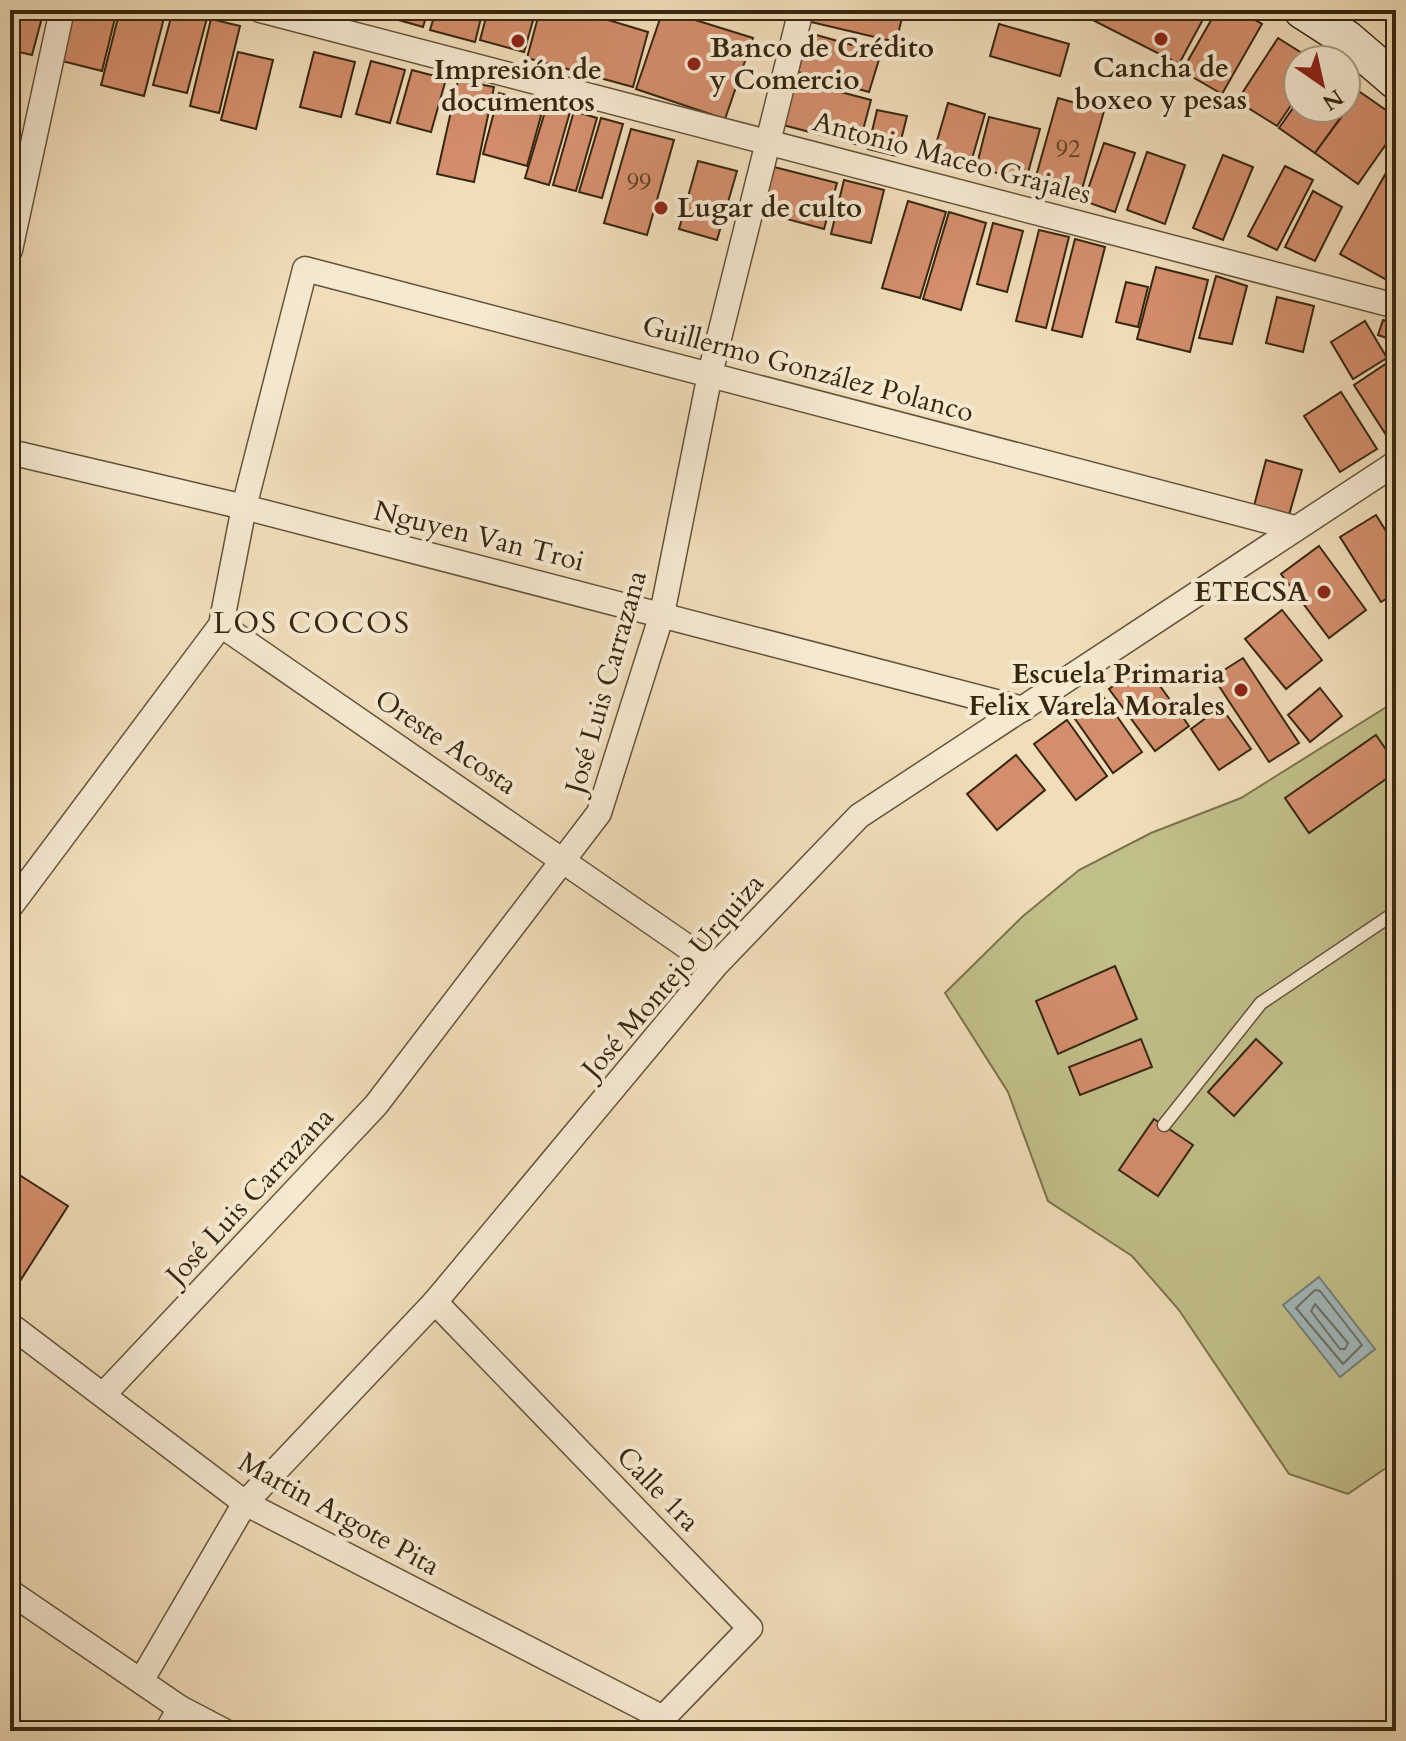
<svg xmlns="http://www.w3.org/2000/svg" width="1406" height="1741" viewBox="0 0 1406 1741" font-family="Cardo,serif">
  <style>
    .green { fill: #c1bf8a; stroke: #7c734c; stroke-width: 2 }
    .water { fill: #a0b8bb; stroke: #767e76; stroke-width: 2 }
    .lines { fill: none; stroke-linecap: round; stroke-linejoin: round }
    .shore { stroke: #6c7065; stroke-width: 2 }
    .building { fill: #d48e6d; stroke: #37270f; stroke-width: 2 }
    .service-casing { stroke: #65543a; stroke-width: 15 }
    .minor-casing { stroke: #65543a; stroke-width: 27 }
    .secondary-casing { stroke: #37270f; stroke-width: 39 }
    .service { stroke: #f5e9d2; stroke-width: 12 }
    .minor { stroke: #f5e9d2; stroke-width: 24 }
    .secondary { stroke: #f5e9d2; stroke-width: 36 }
    .poi-dot { fill: #8f2418; stroke: #f5e9d2; stroke-width: 3 }
    .labels { text-anchor: middle; dominant-baseline: central; stroke-width: 8; stroke-linejoin: round; paint-order: stroke }
    .number-label { font-size: 24px; fill: #5e4126 }
    .poi-label { font-size: 28px; font-weight: bold; fill: #37270f; stroke: #f5e9d2; text-anchor: start }
    .street-label { font-size: 28px; fill: #37270f; stroke: #f5e9d2 }
    .neighbourhood-label { font-size: 30px; letter-spacing: 2px; fill: #37270f; stroke: #f5e9d2 }
  </style>
  <rect width="100%" height="100%" fill="#f0ddb9"/>
  <filter id="stains"><feTurbulence type="fractalNoise" baseFrequency=".0025" numOctaves="4"/><feColorMatrix values="0 0 0 0 .2 0 0 0 0 .09 0 0 0 0 .02 0 0 0 .5 -.17"/></filter>
  <radialGradient id="worn" r=".72"><stop offset=".6" stop-color="#630" stop-opacity="0"/><stop offset="1" stop-color="#630" stop-opacity=".3"/></radialGradient>
  <path class="green" d="M 1396,701 L 1396,1461 L 1348,1494 L 1289,1474 L 1179,1310 L 1132,1256 L 1048,1201 L 1008,1092 L 945,993 L 1022,917 L 1079,870 L 1151,833 L 1241,798 Z"/>
  <path class="water" d="M 1319,1277 L 1375,1349 L 1340,1377 L 1283,1305 Z"/>
  <g class="lines">
    <g class="shore">
      <path d="M 1315,1290 L 1320,1291 L 1362,1345 L 1343,1364 L 1296,1308 Z"/>
      <path d="M 1315,1304 L 1348,1343 L 1345,1349 L 1340,1349 L 1311,1311 Z"/>
    </g>
  </g>
  <g class="building">
    <path d="M 10,10 L 44,10 L 32,55 L 10,50 Z"/>
    <path d="M 71,10 L 117,10 L 102,71 L 58,60 Z"/>
    <path d="M 120,10 L 166,10 L 144,96 L 101,85 Z"/>
    <path d="M 173,10 L 207,18 L 187,93 L 153,85 Z"/>
    <path d="M 375,10 L 428,10 L 423,27 L 374,13 Z"/>
    <path d="M 436,10 L 483,10 L 475,42 L 430,30 Z"/>
    <path d="M 488,10 L 536,10 L 524,52 L 480,40 Z"/>
    <path d="M 540,10 L 575,10 L 648,32 L 633,87 L 527,58 Z"/>
    <path d="M 663,10 L 753,38 L 725,119 L 636,89 Z"/>
    <path d="M 814,10 L 904,10 L 896,42 L 811,22 Z"/>
    <path d="M 1081,10 L 1208,10 L 1179,64 L 1079,13 Z"/>
    <path d="M 1217,10 L 1237,10 L 1262,24 L 1222,94 L 1182,71 Z"/>
    <path d="M 1361,10 L 1385,10 L 1381,19 Z"/>
    <path d="M 211,19 L 240,26 L 219,113 L 190,106 Z"/>
    <path d="M 999,24 L 1069,44 L 1060,76 L 990,56 Z"/>
    <path d="M 809,33 L 881,53 L 869,92 L 798,72 Z"/>
    <path d="M 1278,38 L 1313,60 L 1298,60 L 1298,95 L 1277,126 L 1237,101 Z"/>
    <path d="M 238,52 L 273,60 L 256,129 L 221,120 Z"/>
    <path d="M 314,52 L 355,62 L 341,117 L 300,107 Z"/>
    <path d="M 371,61 L 405,70 L 390,123 L 356,114 Z"/>
    <path d="M 412,70 L 446,79 L 431,132 L 397,123 Z"/>
    <path d="M 458,80 L 494,87 L 474,182 L 437,174 Z"/>
    <path d="M 795,80 L 871,100 L 859,145 L 783,125 Z"/>
    <path d="M 1346,88 L 1357,95 L 1315,153 L 1279,128 L 1298,101 L 1298,108 L 1346,108 Z"/>
    <path d="M 1360,92 L 1396,117 L 1396,130 L 1358,184 L 1315,153 Z"/>
    <path d="M 499,93 L 544,105 L 527,166 L 483,154 Z"/>
    <path d="M 1058,98 L 1104,111 L 1079,200 L 1033,187 Z"/>
    <path d="M 948,103 L 985,114 L 969,169 L 932,158 Z"/>
    <path d="M 547,105 L 570,112 L 549,185 L 525,178 Z"/>
    <path d="M 877,110 L 907,116 L 897,156 L 868,149 Z"/>
    <path d="M 574,111 L 597,118 L 576,191 L 553,185 Z"/>
    <path d="M 989,117 L 1040,129 L 1026,180 L 976,168 Z"/>
    <path d="M 601,118 L 623,124 L 602,198 L 579,192 Z"/>
    <path d="M 631,129 L 674,140 L 647,235 L 604,223 Z"/>
    <path d="M 1104,143 L 1135,153 L 1115,212 L 1084,201 Z"/>
    <path d="M 1147,152 L 1185,165 L 1165,224 L 1127,210 Z"/>
    <path d="M 1223,155 L 1253,167 L 1223,240 L 1193,228 Z"/>
    <path d="M 698,161 L 737,171 L 717,240 L 679,229 Z"/>
    <path d="M 1285,166 L 1313,180 L 1277,250 L 1248,236 Z"/>
    <path d="M 774,167 L 837,183 L 824,229 L 761,212 Z"/>
    <path d="M 1386,173 L 1396,179 L 1396,285 L 1340,254 Z"/>
    <path d="M 844,180 L 884,190 L 871,243 L 831,234 Z"/>
    <path d="M 1313,191 L 1342,207 L 1315,261 L 1285,247 Z"/>
    <path d="M 908,201 L 946,212 L 920,298 L 882,288 Z"/>
    <path d="M 949,212 L 986,223 L 961,310 L 923,299 Z"/>
    <path d="M 993,223 L 1023,231 L 1007,292 L 977,284 Z"/>
    <path d="M 1039,230 L 1069,237 L 1046,328 L 1016,321 Z"/>
    <path d="M 1075,239 L 1105,247 L 1082,337 L 1052,330 Z"/>
    <path d="M 1156,267 L 1208,280 L 1190,352 L 1137,339 Z"/>
    <path d="M 1216,276 L 1247,286 L 1232,344 L 1199,338 Z"/>
    <path d="M 1126,282 L 1148,287 L 1138,327 L 1116,322 Z"/>
    <path d="M 1277,297 L 1314,306 L 1303,352 L 1266,343 Z"/>
    <path d="M 1383,320 L 1396,324 L 1396,341 L 1378,335 Z"/>
    <path d="M 1365,321 L 1387,358 L 1353,379 L 1331,342 Z"/>
    <path d="M 1390,361 L 1396,370 L 1396,437 L 1390,441 L 1354,385 Z"/>
    <path d="M 1341,392 L 1377,449 L 1340,472 L 1304,416 Z"/>
    <path d="M 1266,460 L 1302,470 L 1289,515 L 1254,506 Z"/>
    <path d="M 1396,502 L 1396,521 L 1387,508 Z"/>
    <path d="M 1376,515 L 1396,547 L 1396,593 L 1381,602 L 1340,537 Z"/>
    <path d="M 1319,546 L 1366,610 L 1329,638 L 1281,574 Z"/>
    <path d="M 1282,610 L 1322,660 L 1286,689 L 1245,639 Z"/>
    <path d="M 1243,658 L 1299,743 L 1269,762 L 1213,677 Z"/>
    <path d="M 1144,664 L 1189,726 L 1155,751 L 1109,689 Z"/>
    <path d="M 1320,688 L 1342,716 L 1310,742 L 1288,715 Z"/>
    <path d="M 1102,695 L 1142,752 L 1113,773 L 1073,716 Z"/>
    <path d="M 1221,707 L 1251,749 L 1219,770 L 1191,729 Z"/>
    <path d="M 1067,720 L 1107,776 L 1076,800 L 1034,744 Z"/>
    <path d="M 1376,735 L 1396,764 L 1396,772 L 1309,833 L 1285,798 Z"/>
    <path d="M 1016,755 L 1045,790 L 997,830 L 967,794 Z"/>
    <path d="M 1115,966 L 1137,1019 L 1058,1054 L 1036,1001 Z"/>
    <path d="M 1141,1039 L 1152,1067 L 1080,1095 L 1069,1067 Z"/>
    <path d="M 1256,1039 L 1282,1063 L 1234,1116 L 1208,1092 Z"/>
    <path d="M 1154,1119 L 1193,1145 L 1158,1196 L 1119,1170 Z"/>
    <path d="M 10,1169 L 68,1206 L 20,1281 L 10,1274 Z"/>
  </g>
  <g class="lines">
    <defs>
      <path id="service" d="M 1164,1125 L 1261,1003 L 1396,912"/>
      <g id="minor">
        <path d="M 260,10 L 1396,306"/>
        <path d="M 10,250 L 62,10"/>
        <path d="M 10,452 L 244,507 L 1023,709"/>
        <path d="M 221,625 L 715,966"/>
        <path d="M 10,907 L 221,625 L 244,507 L 305,269 L 1295,528"/>
        <path d="M 10,1325 L 245,1503 L 663,1718 L 750,1628 L 435,1302"/>
        <path d="M 104,1394 L 376,1105 L 599,813 L 662,614 L 710,374 L 801,10"/>
        <path d="M 10,1592 L 180,1708 L 224,1731"/>
        <path d="M 141,1681 L 245,1503 L 435,1302 L 715,966 L 859,816 L 1396,463"/>
        <path d="M 167,1731 L 180,1708"/>
      </g>
      <path id="secondary" d="M 1302,10 L 1347,39 L 1396,81"/>
    </defs>
    <use href="#service" class="service-casing"/>
    <use href="#minor" class="minor-casing"/>
    <use href="#secondary" class="secondary-casing"/>
    <use href="#service" class="service"/>
    <use href="#minor" class="minor"/>
    <use href="#secondary" class="secondary"/>
  </g>
  <g class="poi-dot">
    <circle cx="1161" cy="39" r="8"/>
    <circle cx="518" cy="41" r="8"/>
    <circle cx="694" cy="64" r="8"/>
    <circle cx="661" cy="208" r="8"/>
    <circle cx="1324" cy="592" r="8"/>
    <circle cx="1241" cy="690" r="8"/>
  </g>
  <g class="labels">
    <g class="number-label">
      <text x="1068" y="149">92</text>
      <text x="639" y="182">99</text>
    </g>
    <g class="poi-label">
      <text x="710" y="48">Banco de Crédito<tspan x="710" dy="32">y Comercio</tspan></text>
      <text x="1161" y="68" text-anchor="middle">Cancha de<tspan x="1161" dy="32">boxeo y pesas</tspan></text>
      <text x="518" y="70" text-anchor="middle">Impresión de<tspan x="518" dy="32">documentos</tspan></text>
      <text x="677" y="208">Lugar de culto</text>
      <text x="1308" y="592" text-anchor="end">ETECSA</text>
      <text x="1225" y="674" text-anchor="end">Escuela Primaria<tspan x="1225" dy="32">Felix Varela Morales</tspan></text>
    </g>
    <g class="street-label">
      <text transform="translate(952 158) rotate(15)">Antonio Maceo Grajales</text>
      <text transform="translate(808 369) rotate(15)">Guillermo González Polanco</text>
      <text transform="translate(479 536) rotate(14)">Nguyen Van Troi</text>
      <text transform="translate(606 682) rotate(-74)">José Luis Carrazana</text>
      <text transform="translate(446 742) rotate(34)">Oreste Acosta</text>
      <text transform="translate(673 976) rotate(-49)">José Montejo Urquiza</text>
      <text transform="translate(250 1196) rotate(-47)">José Luis Carrazana</text>
      <text transform="translate(658 1489) rotate(46)">Calle 1ra</text>
      <text transform="translate(339 1514) rotate(29)">Martin Argote Pita</text>
    </g>
    <g class="neighbourhood-label">
      <text x="312" y="623">LOS COCOS</text>
    </g>
  </g>
  <rect width="1406" height="1741" fill="none" stroke="#f0ddb9" stroke-width="40"/>
  <rect x="12" y="12" width="1382" height="1717" fill="none" stroke="#37270f" stroke-width="4"/>
  <rect x="20" y="20" width="1366" height="1701" fill="none" stroke="#37270f" stroke-width="2"/>
  <g transform="translate(1322 84) rotate(146)"><circle r="38" fill="#f5e9d2" stroke="#a99b84" stroke-width="2"/>
  <path d="M0-6L14 30L0 20L-14 30Z" fill="#8f2418"/>
  <text y="-12" font-size="22" font-weight="bold" text-anchor="middle" fill="#37270f">N</text>
  </g>
  <rect width="100%" height="100%" filter="url(#stains)"/>
  <rect width="100%" height="100%" fill="url(#worn)"/>
</svg>
